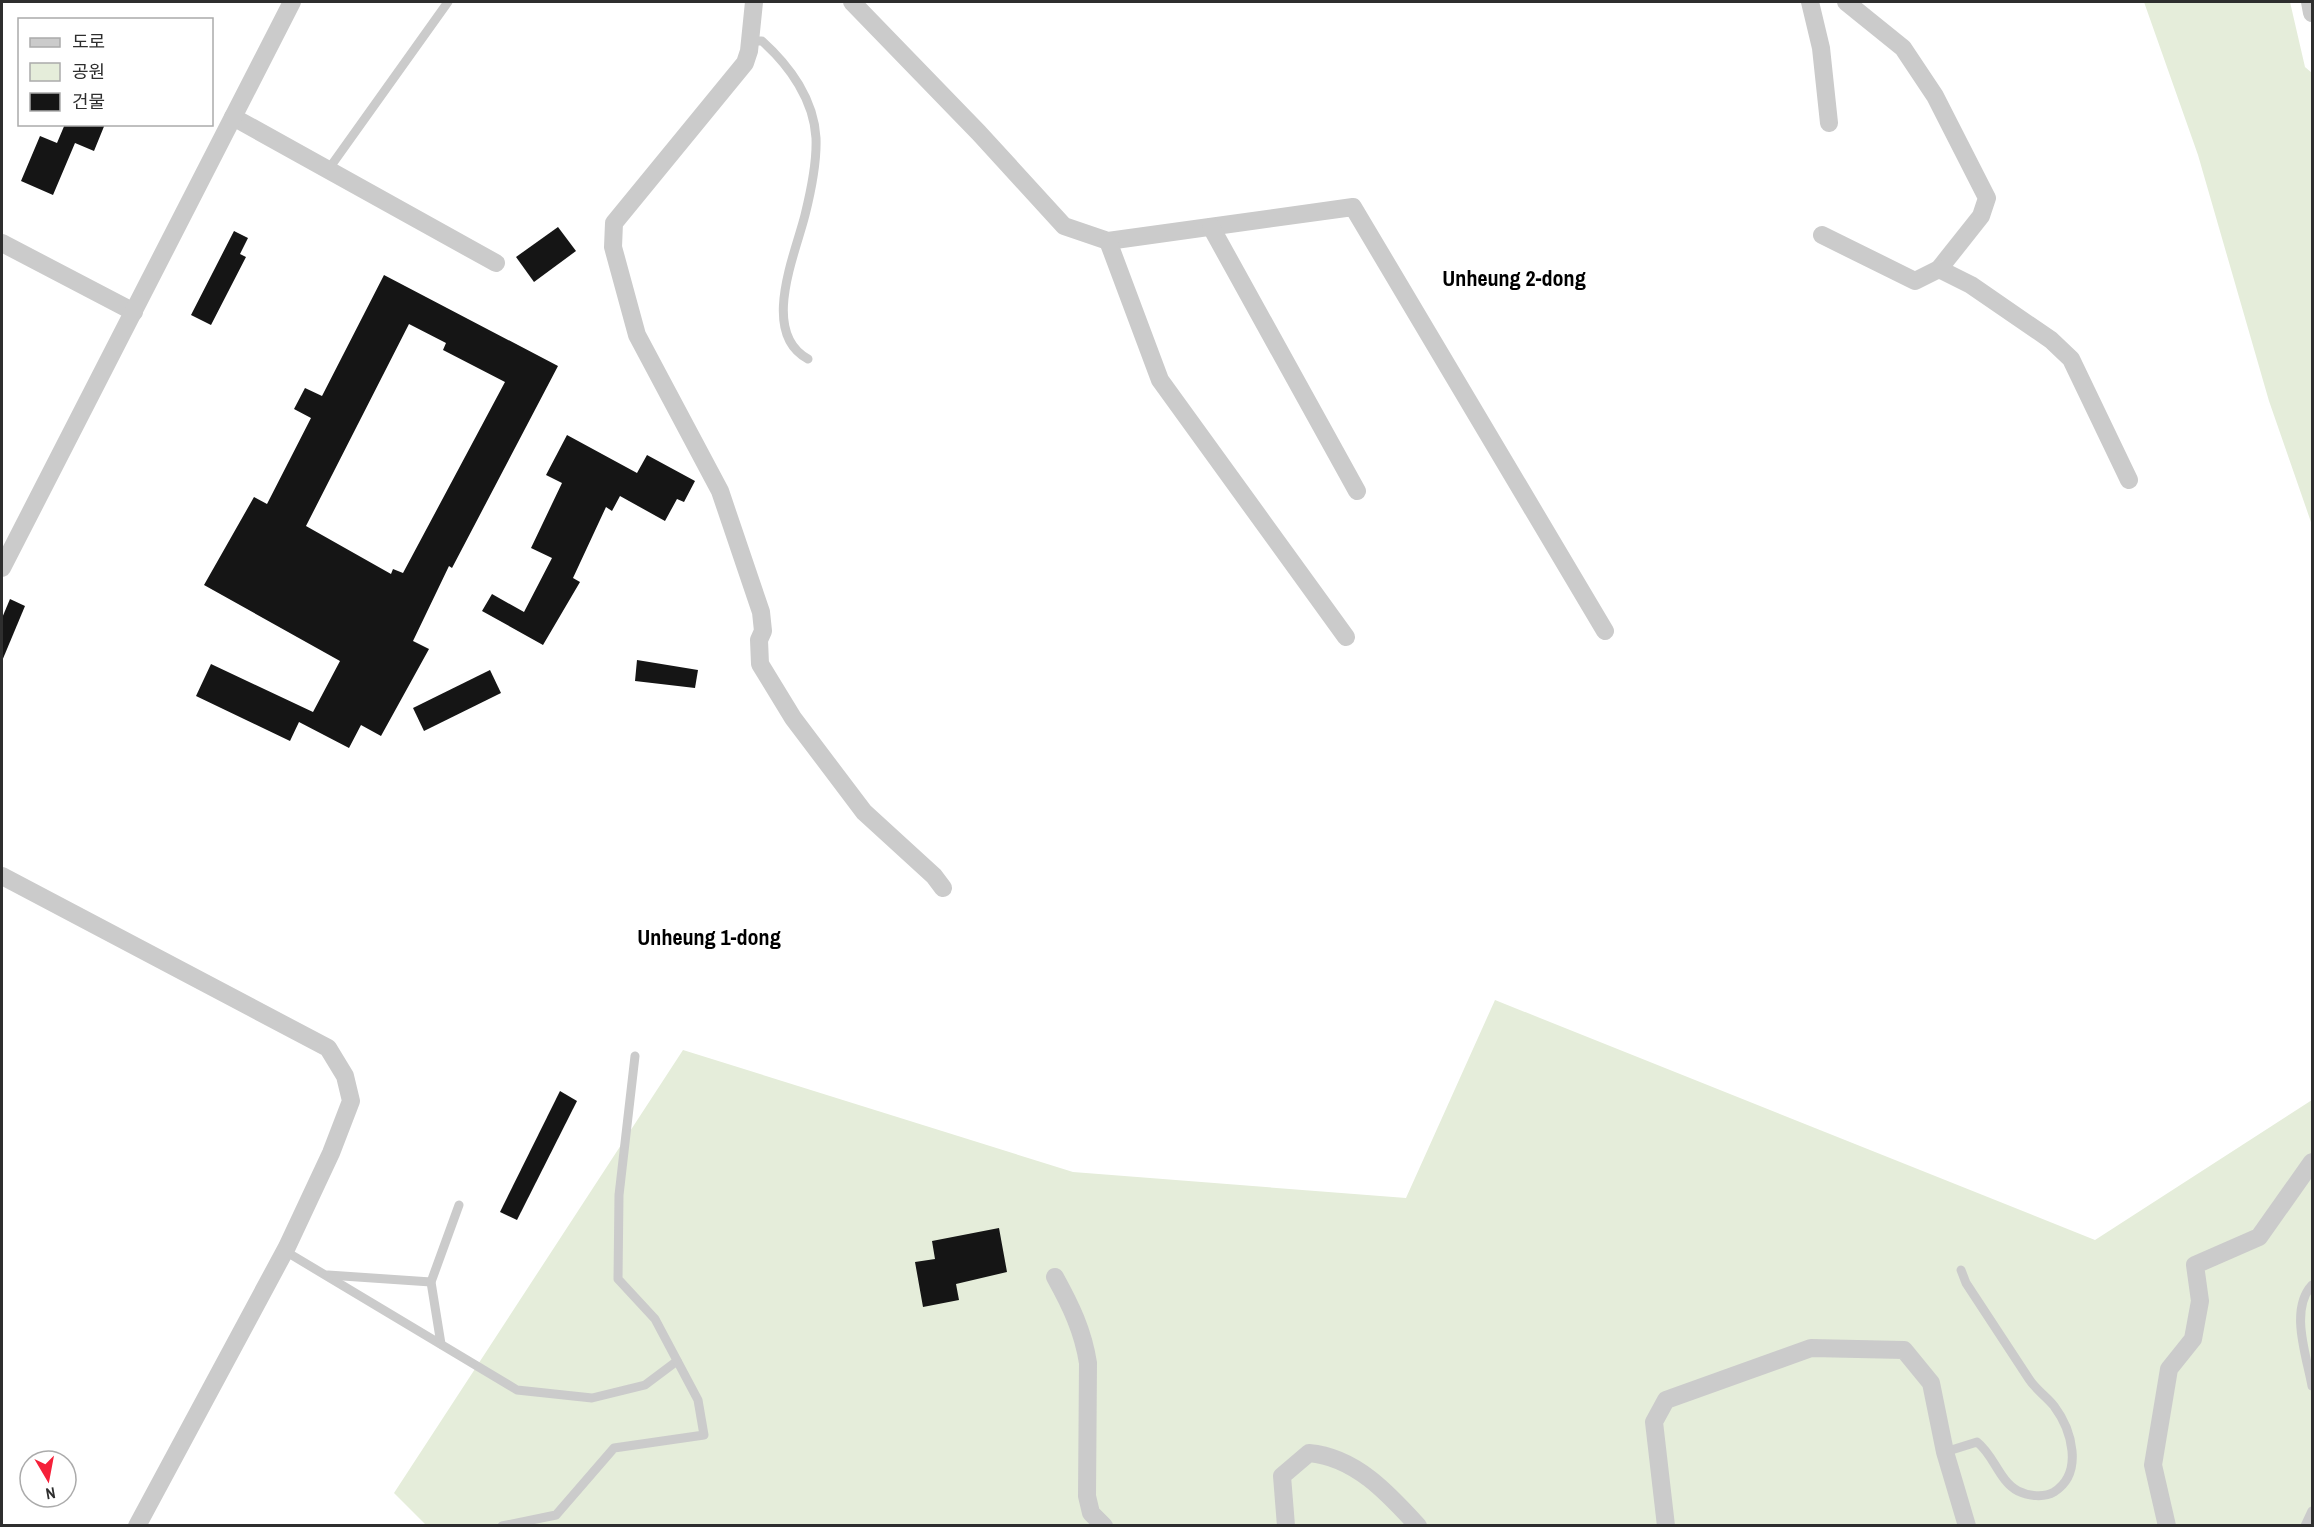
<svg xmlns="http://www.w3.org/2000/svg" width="2314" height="1527" viewBox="0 0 2314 1527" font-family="'Archivo Narrow','Noto Sans KR',sans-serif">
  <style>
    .green { fill: #e5edda }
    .building { fill: #151515; fill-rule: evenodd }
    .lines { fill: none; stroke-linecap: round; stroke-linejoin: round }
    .service { stroke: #cbcbcb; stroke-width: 9 }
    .minor { stroke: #cbcbcb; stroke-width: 18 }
    .labels { text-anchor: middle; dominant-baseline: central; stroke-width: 6; stroke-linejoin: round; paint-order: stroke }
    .neighbourhood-label { font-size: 22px; font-weight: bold; fill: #000; stroke: #fff }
  </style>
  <rect width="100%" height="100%" fill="#fff"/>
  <g class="green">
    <path d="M 2144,2 L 2290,2 L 2305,67 L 2312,73 L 2312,525 L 2269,401 L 2198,155 Z"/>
    <path d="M 1495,1000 L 2095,1240 L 2312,1100 L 2312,1525 L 427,1526 L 394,1493 L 683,1050 L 1073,1172 L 1406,1198 Z"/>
  </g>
  <g class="building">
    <path d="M 65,124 L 105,124 L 94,151 L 75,143 L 53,195 L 21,181 L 40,136 L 57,143 Z"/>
    <path d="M 558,227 L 576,251 L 534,282 L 516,257 Z"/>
    <path d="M 234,231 L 248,238 L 240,254 L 246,257 L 211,325 L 191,315 Z"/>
    <path d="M 384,275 L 558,366 L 452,568 L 449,566 L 413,641 L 429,649 L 381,736 L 361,725 L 349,748 L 299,722 L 290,741 L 196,696 L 211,664 L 313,712 L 340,661 L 204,585 L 254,497 L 267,504 L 311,418 L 294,409 L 305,388 L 322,396 ZM 409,324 L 446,343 L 443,350 L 505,382 L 403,573 L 393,569 L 391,574 L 306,526 Z"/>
    <path d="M 567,435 L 637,473 L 647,455 L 695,481 L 684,502 L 677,499 L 665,521 L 620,496 L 612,511 L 606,507 L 573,578 L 580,582 L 543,645 L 482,611 L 492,594 L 524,612 L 552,558 L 531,548 L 562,483 L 546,475 Z"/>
    <path d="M 10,599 L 25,606 L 2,661 L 2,618 Z"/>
    <path d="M 637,660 L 698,670 L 695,688 L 635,681 Z"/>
    <path d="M 490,670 L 501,693 L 424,731 L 413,708 Z"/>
    <path d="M 560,1091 L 577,1101 L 517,1220 L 500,1212 Z"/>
    <path d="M 999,1228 L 1007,1272 L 956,1284 L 959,1300 L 923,1307 L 915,1262 L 935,1259 L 932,1241 Z"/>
  </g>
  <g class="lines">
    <g class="service">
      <path d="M 749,41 L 762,41 C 790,66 814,100 816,138 C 817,163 811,191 805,215 C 795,255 760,333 808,359"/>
      <path d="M 328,170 L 448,2"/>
      <path d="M 285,1251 L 517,1390 L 592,1398 L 645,1385 L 677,1361"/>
      <path d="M 328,1275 L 431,1282"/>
      <path d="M 2312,1285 C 2289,1310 2307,1357 2312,1386"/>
      <path d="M 441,1344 L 431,1282 L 459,1205"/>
      <path d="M 1945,1452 L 1977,1442 C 1994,1455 1999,1481 2018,1491 C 2028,1496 2044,1498 2054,1492 C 2084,1473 2072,1430 2054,1406 C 2046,1396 2036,1390 2029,1379 C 2008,1347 1987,1315 1966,1283 L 1961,1270"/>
      <path d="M 502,1526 L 556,1515 L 614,1448 L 704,1435 L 698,1400 L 655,1319 L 618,1279 L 619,1195 L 635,1056"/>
      <path d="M 2305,1526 L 2312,1511"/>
    </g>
    <g class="minor">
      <path d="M 754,2 L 749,51 L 745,63 L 614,223 L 613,247 L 637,335 L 720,491 L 761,612 L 763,631 L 759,640 L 760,664 L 793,718 L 864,812 L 934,876 L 943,888"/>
      <path d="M 852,2 L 979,133 L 1064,226 L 1108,241 L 1353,207 L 1605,631"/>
      <path d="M 1810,2 L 1821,48 L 1829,123"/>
      <path d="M 1846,2 L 1903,48 L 1935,96 L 1987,198 L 1981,216 L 1939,269"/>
      <path d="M 2310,2 L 2312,13"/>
      <path d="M 233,117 L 496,263"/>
      <path d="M 1211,227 L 1357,491"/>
      <path d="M 1822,235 L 1915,281 L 1939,269 L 1971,285 L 2051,340 L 2071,359 L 2129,480"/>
      <path d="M 1108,241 L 1160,380 L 1346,637"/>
      <path d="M 2,243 L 134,312"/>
      <path d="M 2,568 L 292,2"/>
      <path d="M 2,876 L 328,1048 L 345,1076 L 351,1101 L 331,1153 L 287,1247 L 137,1526"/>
      <path d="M 1055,1277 C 1071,1306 1083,1331 1088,1363 L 1087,1496 L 1091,1513 L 1104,1526"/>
      <path d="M 1286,1526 L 1282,1476 L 1309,1453 C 1355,1457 1388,1493 1418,1526"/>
      <path d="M 1666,1526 L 1654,1422 L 1666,1400 L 1811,1348 L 1904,1350 L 1931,1383 L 1945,1452 L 1967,1526"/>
      <path d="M 2167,1526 L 2153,1465 L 2169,1369 L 2193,1339 L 2200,1301 L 2195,1265 L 2259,1237 L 2312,1162"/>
    </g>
  </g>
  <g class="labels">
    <g class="neighbourhood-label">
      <text x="1514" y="278">Unheung 2-dong</text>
      <text x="709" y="937">Unheung 1-dong</text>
    </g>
  </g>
  <rect width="2314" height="1527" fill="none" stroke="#2e2e2e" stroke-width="6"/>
  <rect x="18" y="18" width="195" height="108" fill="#ffffff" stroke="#ababab" stroke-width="1.5"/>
  <rect x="30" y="38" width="30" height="9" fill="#cbcbcb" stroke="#ababab" stroke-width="1.5"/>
  <text x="72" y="48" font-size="18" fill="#2e2e2e">도로</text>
  <rect x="30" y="63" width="30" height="18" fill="#e5edda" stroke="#ababab" stroke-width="1.5"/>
  <text x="72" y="78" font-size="18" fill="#2e2e2e">공원</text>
  <rect x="30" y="93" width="30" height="18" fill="#151515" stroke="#ababab" stroke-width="1.5"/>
  <text x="72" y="108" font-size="18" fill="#2e2e2e">건물</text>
  <g transform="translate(48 1479) rotate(170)"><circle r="28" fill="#ffffff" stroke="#ababab" stroke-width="1.5"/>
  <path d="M0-4.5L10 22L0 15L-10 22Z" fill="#f52039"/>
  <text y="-9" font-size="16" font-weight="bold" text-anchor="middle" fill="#2e2e2e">N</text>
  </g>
</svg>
